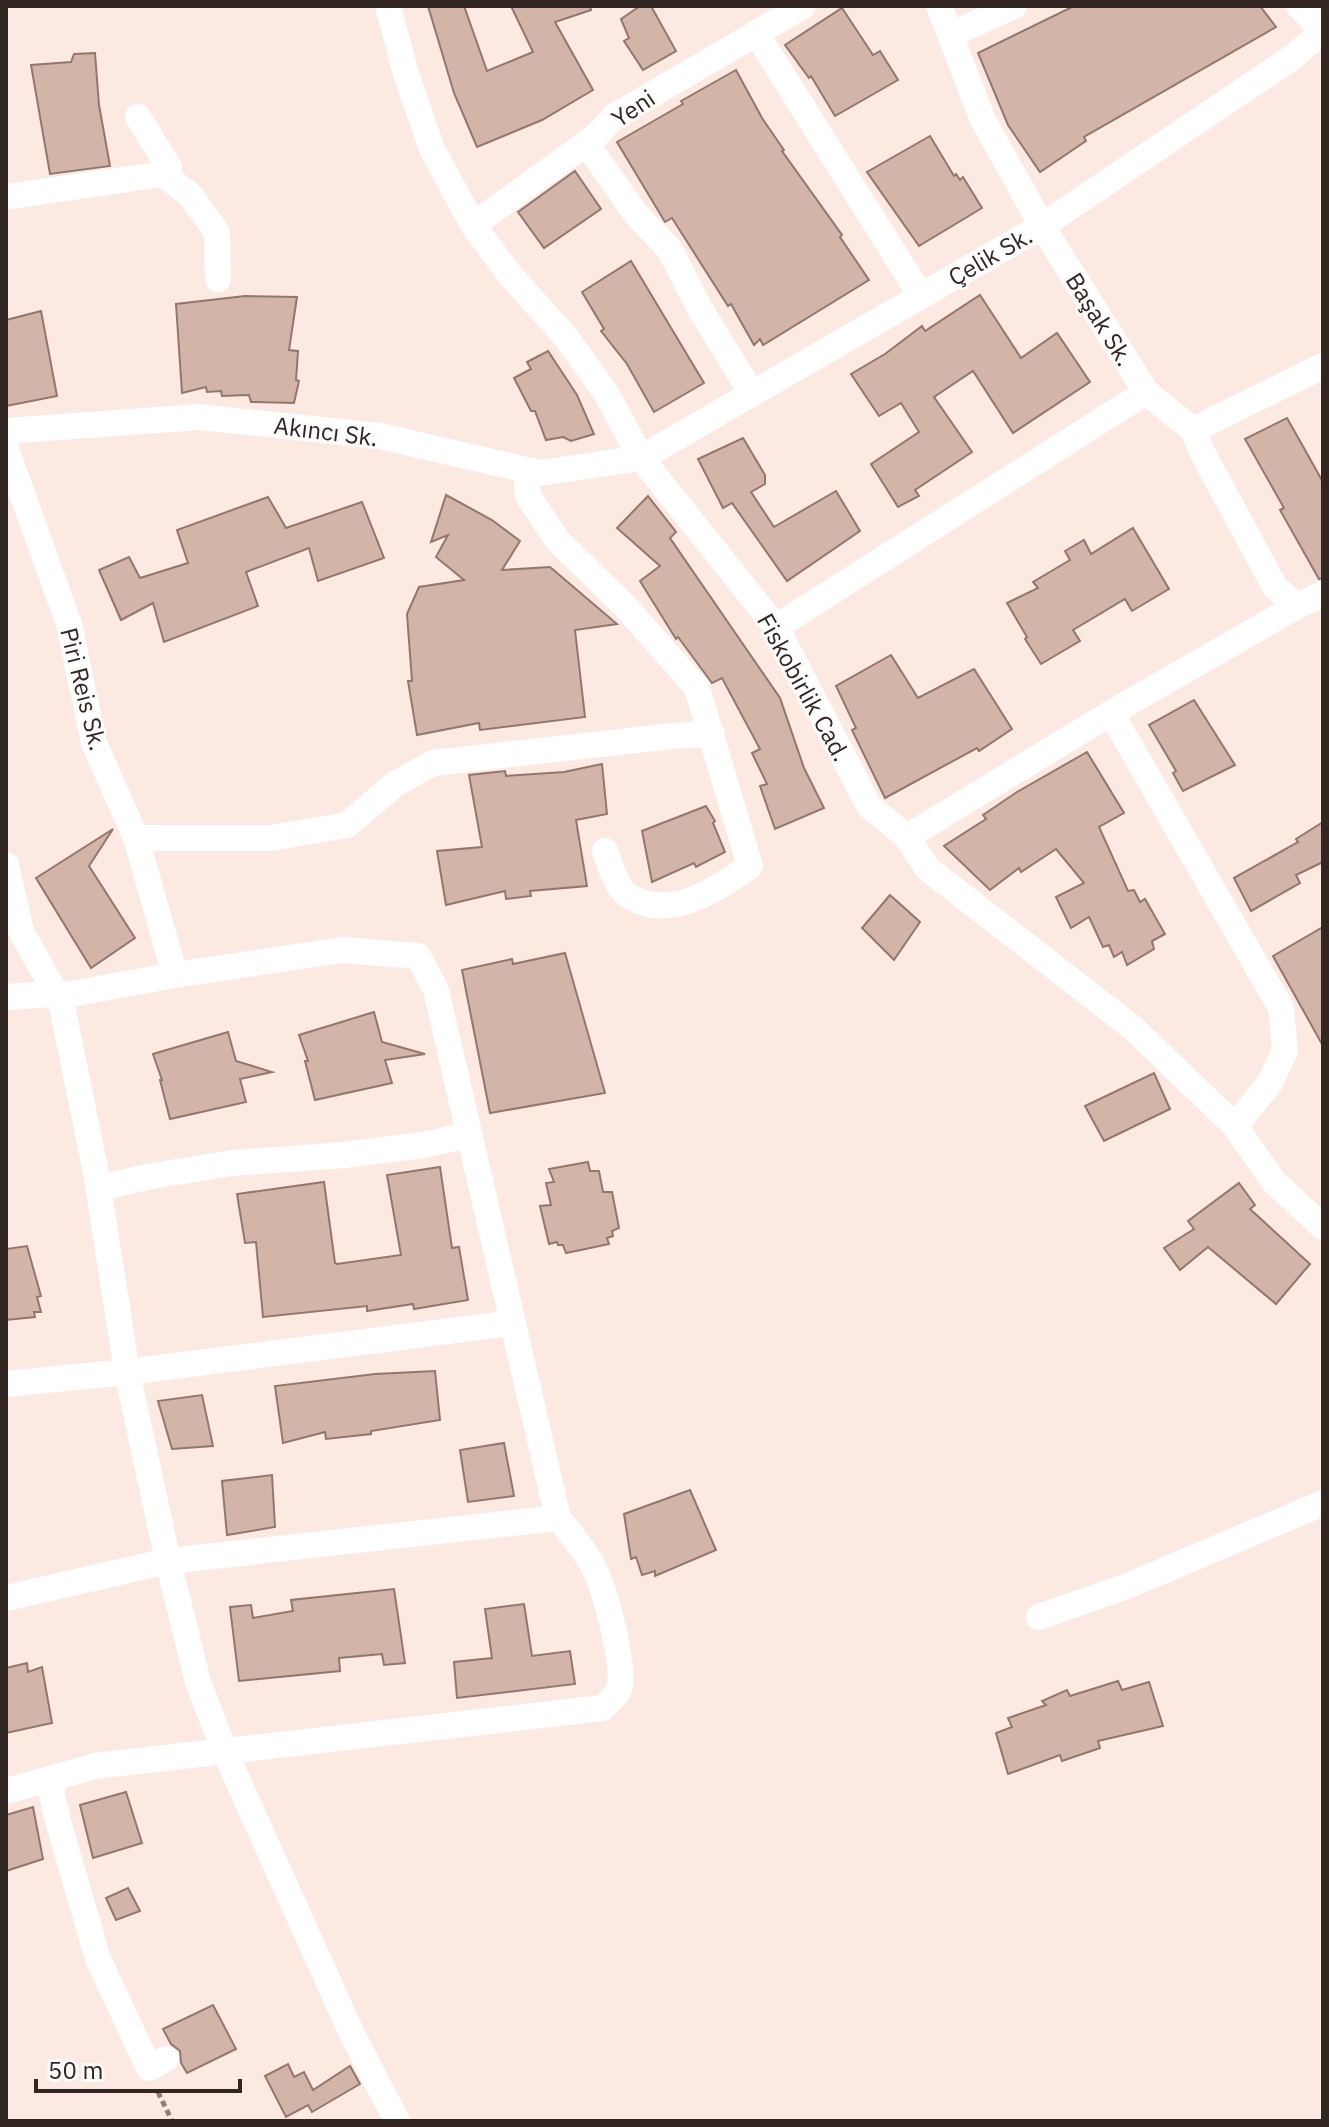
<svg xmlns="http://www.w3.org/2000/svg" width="1329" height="2127" viewBox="0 0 1329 2127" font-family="'IBM Plex Sans',sans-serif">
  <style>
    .building { fill: #d3b4a8; stroke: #93776c; stroke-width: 2 }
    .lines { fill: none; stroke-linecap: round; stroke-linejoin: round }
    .path { stroke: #8f807a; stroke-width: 5; stroke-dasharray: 6 4; stroke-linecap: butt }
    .minor { stroke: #fff; stroke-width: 26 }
    .labels { text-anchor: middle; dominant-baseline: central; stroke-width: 6; stroke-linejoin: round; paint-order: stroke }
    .street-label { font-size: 24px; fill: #322622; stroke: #fbfbfb }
  </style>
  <rect width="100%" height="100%" fill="#fce9e1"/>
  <g class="building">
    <path d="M 428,6 L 464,6 L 487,71 L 533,52 L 511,6 L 590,6 L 591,10 L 555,22 L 593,90 L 542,120 L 477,147 L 454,93 Z"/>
    <path d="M 640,6 L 651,6 L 676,51 L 643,70 L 624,41 L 629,38 L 621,19 Z"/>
    <path d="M 1074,6 L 1260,6 L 1276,27 L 1084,137 L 1086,141 L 1040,172 L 1008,125 L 978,53 Z"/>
    <path d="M 842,8 L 873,55 L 880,51 L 898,80 L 835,116 L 811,76 L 809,78 L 785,45 Z"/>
    <path d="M 95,53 L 99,105 L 110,166 L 50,174 L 31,65 L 71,62 L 74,54 Z"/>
    <path d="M 736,70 L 762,118 L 784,150 L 782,151 L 842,235 L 840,237 L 869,280 L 763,345 L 760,339 L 754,345 L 731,304 L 728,306 L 672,218 L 665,222 L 617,142 L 683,104 L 681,101 Z"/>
    <path d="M 930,136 L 954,176 L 956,174 L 960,180 L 963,177 L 982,208 L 919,246 L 867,172 Z"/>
    <path d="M 575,171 L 601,209 L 544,248 L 518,212 Z"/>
    <path d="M 631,261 L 704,383 L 654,412 L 627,364 L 601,331 L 604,329 L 582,292 Z"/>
    <path d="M 980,295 L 1021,358 L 1057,333 L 1090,382 L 1013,433 L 973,371 L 934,397 L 972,452 L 915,490 L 919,496 L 898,507 L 871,464 L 919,432 L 901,403 L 879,416 L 851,374 L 885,354 L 922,326 L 925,331 Z"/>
    <path d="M 245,296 L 297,297 L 289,350 L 298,351 L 296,380 L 299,381 L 294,403 L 251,402 L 249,395 L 222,396 L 221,391 L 207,392 L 206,387 L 182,393 L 176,304 Z"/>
    <path d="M 41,311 L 57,396 L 6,406 L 6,320 Z"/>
    <path d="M 548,351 L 577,395 L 594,434 L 571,441 L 563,437 L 546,440 L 535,411 L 531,411 L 514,378 L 531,369 L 527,362 Z"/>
    <path d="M 1287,418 L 1323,482 L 1323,578 L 1319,579 L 1280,510 L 1284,508 L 1245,439 Z"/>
    <path d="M 743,438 L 765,475 L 765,484 L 751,492 L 774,527 L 836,491 L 860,531 L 787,581 L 732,503 L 723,508 L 698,459 Z"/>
    <path d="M 446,495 L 492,520 L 520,541 L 502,570 L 550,567 L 617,624 L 575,630 L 585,717 L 480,730 L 479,723 L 417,735 L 408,681 L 412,681 L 407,614 L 419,587 L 464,580 L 436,557 L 448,535 L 431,542 Z"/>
    <path d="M 648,496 L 676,532 L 670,538 L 780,698 L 804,768 L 824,808 L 775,829 L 760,786 L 767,784 L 752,753 L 760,749 L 722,678 L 712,683 L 678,637 L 676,639 L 640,581 L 660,566 L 617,528 Z"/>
    <path d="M 268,497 L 286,528 L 362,502 L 384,558 L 318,581 L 309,548 L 246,572 L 258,606 L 164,642 L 153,603 L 121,620 L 99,570 L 129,557 L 140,578 L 188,563 L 177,530 Z"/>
    <path d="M 1133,528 L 1169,589 L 1132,611 L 1125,599 L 1073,630 L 1080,641 L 1041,664 L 1025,639 L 1027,637 L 1007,603 L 1038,588 L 1033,582 L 1070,560 L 1065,551 L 1084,540 L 1091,554 Z"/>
    <path d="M 891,655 L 918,698 L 974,669 L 1012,729 L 979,751 L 977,748 L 885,798 L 852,730 L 856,728 L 836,686 Z"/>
    <path d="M 1194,700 L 1235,765 L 1183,791 L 1173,773 L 1176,771 L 1149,725 Z"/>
    <path d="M 1087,752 L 1124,813 L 1099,827 L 1128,891 L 1134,890 L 1140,902 L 1145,899 L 1165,934 L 1152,941 L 1154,949 L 1127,965 L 1122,952 L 1114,957 L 1109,945 L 1103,947 L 1089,917 L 1071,928 L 1056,897 L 1084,883 L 1056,849 L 1021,872 L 1019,868 L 990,890 L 944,846 L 986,819 L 983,815 L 1017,792 Z"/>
    <path d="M 602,764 L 607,814 L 576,820 L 587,886 L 530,891 L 531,896 L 506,899 L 505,891 L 446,905 L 437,851 L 482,847 L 469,775 L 505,771 L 506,776 L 564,772 Z"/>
    <path d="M 706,806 L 715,821 L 713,823 L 725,852 L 696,867 L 694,863 L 652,882 L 642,831 Z"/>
    <path d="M 1323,822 L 1323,862 L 1296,875 L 1300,883 L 1251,911 L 1234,878 L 1298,842 L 1296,839 Z"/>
    <path d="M 113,829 L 89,866 L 135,938 L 91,968 L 36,878 Z"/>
    <path d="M 890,895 L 920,922 L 894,960 L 862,928 Z"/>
    <path d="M 1323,927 L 1323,1046 L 1273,956 Z"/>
    <path d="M 565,953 L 605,1093 L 490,1113 L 462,970 L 512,959 L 513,964 Z"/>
    <path d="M 374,1012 L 382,1042 L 425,1054 L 385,1060 L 392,1083 L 315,1100 L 305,1061 L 308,1061 L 299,1035 Z"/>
    <path d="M 228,1032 L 236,1061 L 272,1072 L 240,1079 L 246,1102 L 170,1119 L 160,1080 L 162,1080 L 153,1054 Z"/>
    <path d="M 1154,1073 L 1170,1109 L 1104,1141 L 1085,1106 Z"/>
    <path d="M 588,1162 L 590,1171 L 599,1171 L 603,1192 L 612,1192 L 619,1228 L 612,1231 L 613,1236 L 607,1238 L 609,1244 L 566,1253 L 563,1245 L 558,1245 L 557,1242 L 549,1244 L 540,1206 L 551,1205 L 546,1183 L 554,1182 L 549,1169 Z"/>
    <path d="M 440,1167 L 452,1248 L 459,1247 L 468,1300 L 414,1309 L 413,1304 L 367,1311 L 367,1306 L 263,1317 L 256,1242 L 245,1243 L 237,1194 L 324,1182 L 335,1263 L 337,1264 L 401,1255 L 387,1175 Z"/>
    <path d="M 1239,1183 L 1255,1205 L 1250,1209 L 1310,1264 L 1276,1304 L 1208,1247 L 1180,1270 L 1164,1248 L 1194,1229 L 1188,1221 Z"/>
    <path d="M 27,1246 L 41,1296 L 37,1297 L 41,1312 L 34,1312 L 35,1317 L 6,1320 L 6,1249 Z"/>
    <path d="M 435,1371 L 440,1420 L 371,1431 L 371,1434 L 326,1439 L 325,1432 L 283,1443 L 275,1386 L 375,1374 Z"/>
    <path d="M 202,1395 L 213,1446 L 172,1449 L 158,1401 Z"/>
    <path d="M 504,1443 L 514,1496 L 468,1502 L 460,1450 Z"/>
    <path d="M 272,1475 L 275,1527 L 227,1535 L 222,1481 Z"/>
    <path d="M 690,1490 L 716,1550 L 655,1576 L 655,1571 L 642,1575 L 636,1557 L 631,1559 L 624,1514 Z"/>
    <path d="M 394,1589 L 405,1663 L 384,1665 L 382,1654 L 339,1658 L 340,1671 L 239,1681 L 230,1607 L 251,1605 L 253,1618 L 293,1611 L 291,1600 Z"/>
    <path d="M 524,1604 L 532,1656 L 570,1651 L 575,1684 L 457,1698 L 454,1662 L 492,1658 L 485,1609 Z"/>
    <path d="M 27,1663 L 28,1672 L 42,1667 L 52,1723 L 6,1733 L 6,1668 Z"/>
    <path d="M 1118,1681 L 1122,1690 L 1149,1682 L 1163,1726 L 1098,1741 L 1100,1748 L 1062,1761 L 1060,1755 L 1008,1774 L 996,1733 L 1012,1727 L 1008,1718 L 1046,1705 L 1042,1701 L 1067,1690 L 1070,1696 Z"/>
    <path d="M 126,1792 L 142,1843 L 93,1858 L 80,1805 Z"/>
    <path d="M 33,1807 L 43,1859 L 6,1871 L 6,1815 Z"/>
    <path d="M 128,1888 L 140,1911 L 116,1920 L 106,1898 Z"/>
    <path d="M 213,2005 L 236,2049 L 187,2073 L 181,2063 L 180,2051 L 171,2044 L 163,2029 Z"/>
    <path d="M 288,2064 L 294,2077 L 304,2072 L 313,2090 L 350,2066 L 360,2084 L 312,2112 L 308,2105 L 286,2117 L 265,2076 Z"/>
  </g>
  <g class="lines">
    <path class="path" d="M 158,2092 L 172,2121"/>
    <g class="minor">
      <path d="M 388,6 L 406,74 L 432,149 L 473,225 L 510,275 L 565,336 L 606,393 L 641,458 L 776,627 L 869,806 L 907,837 L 928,869 L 1133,1028 L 1235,1126 L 1274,1182 L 1323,1227"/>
      <path d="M 939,6 L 983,120 L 1042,226 L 1146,392 L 1193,430 L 1202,452 L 1275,587 L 1297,606"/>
      <path d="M 1299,6 L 1323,31"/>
      <path d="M 756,33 L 921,296"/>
      <path d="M 950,35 L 1014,6"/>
      <path d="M 586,143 L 635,213 L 670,250 L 699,307 L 752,394"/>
      <path d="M 163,174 L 190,195 L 217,232 L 218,279"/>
      <path d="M 6,197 L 163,174 L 169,167 L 138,117"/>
      <path d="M 473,225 L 596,136 L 615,116 L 803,6"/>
      <path d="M 1193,430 L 1323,366"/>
      <path d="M 6,431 L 199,417 L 380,436 L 540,473 L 641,458 L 1042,226 L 1293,57 L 1323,31"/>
      <path d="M 6,449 L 69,624 L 94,743 L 136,838 L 175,975"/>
      <path d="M 526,470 L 528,496 L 558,541 L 624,605 L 697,688 L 750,866 C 720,887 677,917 639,901 C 633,898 627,896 623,891 C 614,880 610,865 605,851"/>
      <path d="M 776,627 L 1146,392"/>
      <path d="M 1111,713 L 1281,1008 L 1285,1050 L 1270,1083 L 1235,1126"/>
      <path d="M 907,837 L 1111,713 L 1297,606 L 1323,594"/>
      <path d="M 136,838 L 271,838 L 347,825 L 395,784 L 433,763 L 672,736 L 712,734"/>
      <path d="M 6,865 L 21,931 L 56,994 L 60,996 L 96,1173 L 127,1372 L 168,1561 L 198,1682 L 224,1750 L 352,2034 L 397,2121"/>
      <path d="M 6,997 L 56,994"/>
      <path d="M 98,1188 L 152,1176 L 232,1163 L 344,1155 L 423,1145 L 469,1135"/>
      <path d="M 6,1384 L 127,1372 L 512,1323"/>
      <path d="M 6,1598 L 168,1561 L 558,1518 L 436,990 L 418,956 L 342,950 L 175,975 L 60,996"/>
      <path d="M 1039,1617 L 1130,1585 L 1323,1503"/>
      <path d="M 6,1791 L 53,1778"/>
      <path d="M 166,2059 L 149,2068 L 98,1959 L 58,1821 L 52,1795 L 53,1778 L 95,1766 L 603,1708 C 608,1702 617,1696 619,1689 C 626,1667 605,1590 594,1568 C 585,1550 571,1534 558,1518"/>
    </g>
  </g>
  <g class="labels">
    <g class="street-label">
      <text transform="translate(633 108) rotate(-34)">Yeni</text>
      <text transform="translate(990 256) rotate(-30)">Çelik Sk.</text>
      <text transform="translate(1100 319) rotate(58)">Başak Sk.</text>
      <text transform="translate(326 431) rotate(7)">Akıncı Sk.</text>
      <text transform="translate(804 687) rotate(61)">Fiskobirlik Cad.</text>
      <text transform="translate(84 689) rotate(76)">Piri Reis Sk.</text>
    </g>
  </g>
  <rect width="1329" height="2127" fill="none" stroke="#322622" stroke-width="16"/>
  <path d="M36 2079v12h204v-12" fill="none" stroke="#322622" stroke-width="4"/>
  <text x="48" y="2079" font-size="24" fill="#322622" stroke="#fbfbfb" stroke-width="6" paint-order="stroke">50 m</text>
</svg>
